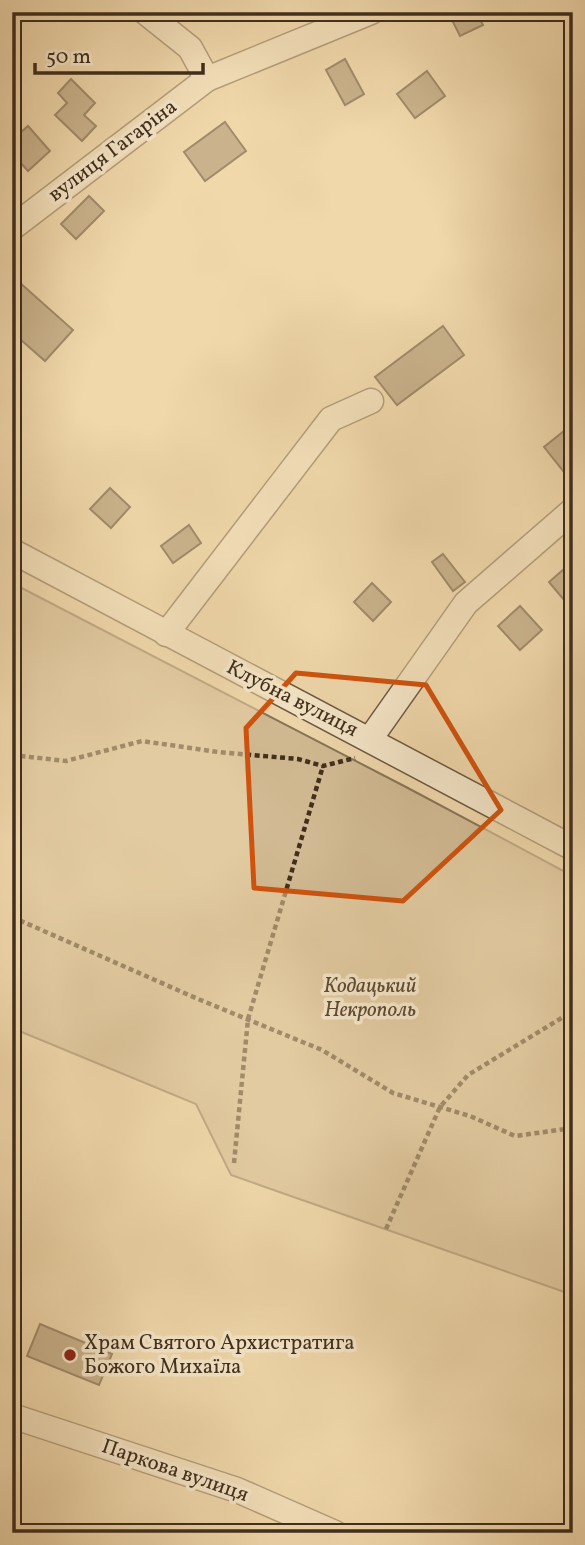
<svg xmlns="http://www.w3.org/2000/svg" width="585" height="1545" viewBox="0 0 585 1545" font-family="Vollkorn,serif">
  <style>
    .green { fill: #d2bb94; stroke: #897458; stroke-width: 2 }
    .building { fill: #9c8667; stroke: #402e1c; stroke-width: 2 }
    .lines { fill: none; stroke-linecap: round; stroke-linejoin: round }
    .minor-casing { stroke: #6c5840; stroke-width: 27 }
    .path { stroke: #402e1c; stroke-width: 4.5; stroke-dasharray: 5 3.5; stroke-linecap: butt }
    .minor { stroke: #f5e6c9; stroke-width: 24 }
    .marked { fill: none; stroke: #cf530e; stroke-width: 5; stroke-linejoin: round }
    .poi-dot { fill: #8f2418; stroke: #f5e6c9; stroke-width: 2.5 }
    .labels { text-anchor: middle; dominant-baseline: central; stroke-width: 7; stroke-linejoin: round; paint-order: stroke }
    .street-label { font-size: 21px; fill: #402e1c; stroke: #f5e6c9 }
    .park-label { font-size: 21px; font-style: italic; fill: #5d4a34; stroke: #f5e6c9 }
    .poi-label { font-size: 21px; fill: #402e1c; stroke: #f5e6c9; text-anchor: start }
  </style>
  <rect width="100%" height="100%" fill="#f0d8ac"/>
  <filter id="stains"><feTurbulence type="fractalNoise" baseFrequency=".00286" numOctaves="4"/><feColorMatrix values="0 0 0 0 .2 0 0 0 0 .09 0 0 0 0 .02 0 0 0 .5 -.17"/></filter>
  <radialGradient id="worn" r=".72"><stop offset=".6" stop-color="#630" stop-opacity="0"/><stop offset="1" stop-color="#630" stop-opacity=".3"/></radialGradient>
  <path class="green" d="M 12,583 L 406,787 L 573,876 L 573,1295 L 231,1175 L 196,1104 L 12,1028 Z"/>
  <g class="building">
    <path d="M 448,12 L 476,12 L 483,25 L 460,36 Z"/>
    <path d="M 345,59 L 364,94 L 345,105 L 326,70 Z"/>
    <path d="M 427,71 L 445,96 L 415,118 L 397,94 Z"/>
    <path d="M 71,79 L 95,103 L 84,115 L 96,126 L 82,141 L 55,115 L 67,103 L 58,93 Z"/>
    <path d="M 225,122 L 246,151 L 205,181 L 184,152 Z"/>
    <path d="M 28,126 L 50,151 L 28,171 L 12,153 L 12,140 Z"/>
    <path d="M 89,196 L 104,211 L 76,239 L 61,224 Z"/>
    <path d="M 19,282 L 73,330 L 45,361 L 12,332 L 12,289 Z"/>
    <path d="M 443,326 L 464,355 L 397,405 L 375,377 Z"/>
    <path d="M 569,427 L 573,432 L 573,465 L 564,472 L 544,447 Z"/>
    <path d="M 110,488 L 130,507 L 111,528 L 90,509 Z"/>
    <path d="M 189,525 L 201,543 L 173,563 L 161,546 Z"/>
    <path d="M 443,554 L 465,582 L 453,591 L 432,562 Z"/>
    <path d="M 572,562 L 573,603 L 569,606 L 549,582 Z"/>
    <path d="M 372,583 L 391,602 L 373,621 L 354,602 Z"/>
    <path d="M 520,606 L 542,630 L 520,650 L 498,626 Z"/>
    <path d="M 40,1324 L 112,1354 L 99,1385 L 27,1356 Z"/>
  </g>
  <g class="lines">
    <defs>
      <g id="minor">
        <path d="M 145,12 L 190,48 L 207,79"/>
        <path d="M 12,228 L 207,79 L 371,12"/>
        <path d="M 12,551 C 198,651 386,748 573,848"/>
        <path d="M 166,634 L 331,419 L 371,401"/>
        <path d="M 370,739 L 466,603 L 573,510"/>
        <path d="M 12,1416 L 237,1490 L 335,1533"/>
      </g>
    </defs>
    <use href="#minor" class="minor-casing"/>
    <g class="path">
      <path d="M 12,755 L 66,761 L 142,741 L 218,752 L 298,759 L 323,766 L 355,758"/>
      <path d="M 12,917 L 198,999 L 322,1050 L 393,1093 L 470,1116 L 515,1136 L 573,1128"/>
      <path d="M 234,1163 L 248,1019 L 323,766"/>
      <path d="M 386,1229 L 440,1107 L 468,1075 L 573,1011"/>
    </g>
    <use href="#minor" class="minor"/>
  </g>
  <path d="M0 0H585V1545H0ZM 296,673 L 426,685 L 501,810 L 403,901 L 254,888 L 246,728 Z" fill="#f0d8ac" fill-opacity=".55" fill-rule="evenodd"/>
  <path class="marked" d="M 296,673 L 426,685 L 501,810 L 403,901 L 254,888 L 246,728 Z"/>
  <circle class="poi-dot" cx="70" cy="1355" r="7"/>
  <g class="labels">
    <g class="street-label">
      <text transform="translate(113 151) rotate(-37)">вулиця Гагаріна</text>
      <text transform="translate(292 699) rotate(27)">Клубна вулиця</text>
      <text transform="translate(175 1471) rotate(19)">Паркова вулиця</text>
    </g>
    <g class="park-label">
      <text x="370" y="986">Кодацький<tspan x="370" dy="24">Некрополь</tspan></text>
    </g>
    <g class="poi-label">
      <text x="84" y="1343">Храм Святого Архистратига<tspan x="84" dy="24">Божого Михаїла</tspan></text>
    </g>
  </g>
  <rect width="585" height="1545" fill="none" stroke="#f0d8ac" stroke-width="42"/>
  <rect x="14" y="14" width="557" height="1517" fill="none" stroke="#402e1c" stroke-width="3.5"/>
  <rect x="21" y="21" width="543" height="1503" fill="none" stroke="#402e1c" stroke-width="2"/>
  <path d="M35 63v10h168v-10" fill="none" stroke="#402e1c" stroke-width="3.5"/>
  <text x="46" y="63" font-size="21" fill="#402e1c" stroke="#f5e6c9" stroke-width="5" paint-order="stroke">50 m</text>
  <rect width="100%" height="100%" filter="url(#stains)"/>
  <rect width="100%" height="100%" fill="url(#worn)"/>
</svg>
